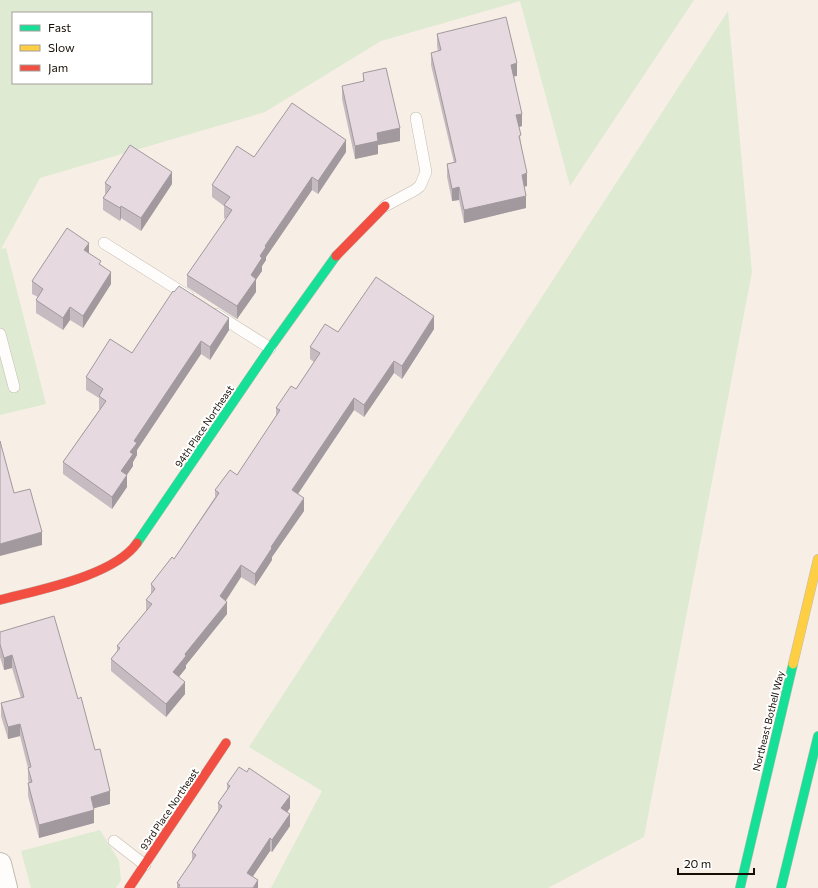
<svg xmlns="http://www.w3.org/2000/svg" width="818" height="888" viewBox="0 0 818 888" font-family="Commissioner,sans-serif">
  <style>
    .green { fill: #deead2; fill-rule: evenodd }
    .lines { fill: none; stroke-linecap: round; stroke-linejoin: round }
    .lane-casing { stroke: #c2bab0; stroke-width: 12 }
    .street-casing { stroke: #c2bab0; stroke-width: 24 }
    .fast-casing { stroke: #c2bab0; stroke-width: 10 }
    .slow-casing { stroke: #c2bab0; stroke-width: 10 }
    .jam-casing { stroke: #c2bab0; stroke-width: 10 }
    .lane { stroke: #fefdfb; stroke-width: 11 }
    .street { stroke: #fefdfb; stroke-width: 22 }
    .fast { stroke: #16e098; stroke-width: 9 }
    .slow { stroke: #ffcf43; stroke-width: 9 }
    .jam { stroke: #f24e42; stroke-width: 9 }
    .wall { fill: #c6bbc1 }
    .shaded-wall { fill: #a1999d }
    .building { fill: #e6dae0; stroke: #a1999d }
    .labels { text-anchor: middle; dominant-baseline: central; stroke-width: 4; stroke-linejoin: round; paint-order: stroke }
    .street-label { font-size: 10px; fill: #160e05; stroke: #fff }
  </style>
  <rect width="100%" height="100%" fill="#f7efe5"/>
  <g class="green">
    <path d="M 0,0 L 694,0 L 570,186 L 520,1 L 381,41 L 265,112 L 40,178 L 1,249 L 6,248 L 46,404 L 0,415 ZM 13,13 L 151,13 L 151,83 L 13,83 Z"/>
    <path d="M 728,11 L 752,272 L 644,837 L 548,888 L 271,888 L 322,791 L 249,747 Z"/>
    <path d="M 100,830 L 119,861 L 121,880 L 116,888 L 31,888 L 21,851 Z"/>
  </g>
  <g class="lines">
    <defs>
      <g id="lane">
        <path d="M 385,206 L 415,190 L 420,186 L 426,172 L 416,118"/>
        <path d="M 104,243 L 188,296"/>
        <path d="M 216,314 L 270,348"/>
        <path d="M 0,334 L 14,387"/>
        <path d="M 114,841 L 145,865"/>
      </g>
      <path id="street" d="M 0,864 L 6,888"/>
      <g id="fast">
        <path d="M 137,543 L 270,348 L 336,256"/>
        <path d="M 740,888 L 793,664"/>
        <path d="M 781,888 L 818,736"/>
      </g>
      <path id="slow" d="M 793,664 L 818,559"/>
      <g id="jam">
        <path d="M 336,256 L 385,206"/>
        <path d="M 0,600 C 38,590 114,576 137,543"/>
        <path d="M 129,888 L 226,743"/>
      </g>
    </defs>
    <use href="#lane" class="lane-casing"/>
    <use href="#street" class="street-casing"/>
    <use href="#fast" class="fast-casing"/>
    <use href="#slow" class="slow-casing"/>
    <use href="#jam" class="jam-casing"/>
    <use href="#lane" class="lane"/>
    <use href="#street" class="street"/>
    <use href="#fast" class="fast"/>
    <use href="#slow" class="slow"/>
    <use href="#jam" class="jam"/>
  </g>
  <g class="wall">
    <path d="M 437,34 L 517,76 L 514,76 L 522,126 L 519,127 L 521,144 L 527,186 L 524,187 L 526,208 L 464,223 L 459,200 L 452,201 L 447,177 L 447,164 L 454,163 L 431,65 L 431,53 L 438,51 L 437,46 Z"/>
    <path d="M 363,73 L 400,141 L 378,145 L 378,154 L 355,159 L 342,99 L 342,86 L 363,82 Z"/>
    <path d="M 346,152 L 318,194 L 312,190 L 266,257 L 266,260 L 262,266 L 262,271 L 256,279 L 256,292 L 237,319 L 187,287 L 187,275 L 226,219 L 224,218 L 224,206 L 212,197 L 212,185 L 254,157 Z"/>
    <path d="M 105,183 L 172,184 L 141,231 L 121,218 L 120,221 L 103,210 L 103,198 L 105,195 Z"/>
    <path d="M 89,253 L 101,265 L 111,284 L 83,328 L 70,320 L 63,330 L 36,313 L 36,300 L 38,297 L 32,294 L 32,281 Z"/>
    <path d="M 434,329 L 402,379 L 394,373 L 364,417 L 354,410 L 297,494 L 304,511 L 272,557 L 272,560 L 255,586 L 241,577 L 226,601 L 227,614 L 186,665 L 186,668 L 179,677 L 185,694 L 166,717 L 111,671 L 111,659 L 117,651 L 117,646 L 146,611 L 146,600 L 151,595 L 151,584 L 174,559 L 215,497 L 215,490 L 237,475 L 276,417 L 276,408 L 296,389 L 314,362 L 310,359 L 310,347 L 338,332 Z"/>
    <path d="M 229,330 L 210,360 L 201,354 L 137,450 L 137,455 L 133,462 L 133,466 L 127,475 L 127,487 L 112,509 L 63,474 L 63,462 L 100,409 L 99,409 L 99,398 L 86,390 L 86,377 L 132,353 Z"/>
    <path d="M 0,632 L 78,699 L 95,750 L 110,804 L 94,808 L 94,823 L 39,838 L 28,796 L 28,783 L 29,783 L 28,780 L 28,768 L 20,736 L 8,739 L 1,716 L 1,703 L 21,698 L 12,668 L 4,670 L 0,657 Z"/>
    <path d="M 227,784 L 290,808 L 287,812 L 290,826 L 272,852 L 270,851 L 253,876 L 258,888 L 177,888 L 177,883 L 192,861 L 192,852 L 218,811 L 218,803 L 227,790 Z"/>
  </g>
  <g class="shaded-wall">
    <path d="M 517,63 L 517,76 L 511,77 L 511,65 Z"/>
    <path d="M 522,114 L 522,126 L 516,128 L 516,115 Z"/>
    <path d="M 400,128 L 400,141 L 378,145 L 378,154 L 355,159 L 355,146 L 377,133 Z"/>
    <path d="M 346,140 L 346,152 L 318,194 L 318,181 Z"/>
    <path d="M 172,172 L 172,184 L 141,231 L 141,218 Z"/>
    <path d="M 527,173 L 527,186 L 522,187 L 522,175 Z"/>
    <path d="M 312,177 L 312,190 L 266,257 L 266,260 L 262,266 L 262,271 L 251,287 L 251,275 L 265,246 Z"/>
    <path d="M 459,187 L 459,200 L 452,201 L 452,189 Z"/>
    <path d="M 526,196 L 526,208 L 464,223 L 464,210 Z"/>
    <path d="M 121,206 L 121,218 L 120,221 L 120,208 Z"/>
    <path d="M 89,243 L 89,255 L 84,250 Z"/>
    <path d="M 111,272 L 111,284 L 83,328 L 83,316 Z"/>
    <path d="M 256,279 L 256,292 L 237,319 L 237,306 Z"/>
    <path d="M 70,307 L 70,320 L 63,330 L 63,318 Z"/>
    <path d="M 434,316 L 434,329 L 402,379 L 402,366 Z"/>
    <path d="M 229,318 L 229,330 L 210,360 L 210,347 Z"/>
    <path d="M 201,341 L 201,354 L 137,450 L 137,455 L 133,462 L 133,466 L 121,483 L 121,471 L 130,452 L 134,441 Z"/>
    <path d="M 394,361 L 394,373 L 364,417 L 364,405 Z"/>
    <path d="M 354,398 L 354,410 L 292,503 L 292,490 Z"/>
    <path d="M 127,475 L 127,487 L 112,509 L 112,497 Z"/>
    <path d="M 304,498 L 304,511 L 272,557 L 272,560 L 255,586 L 255,574 L 271,547 Z"/>
    <path d="M 42,532 L 42,545 L 0,556 L 0,544 Z"/>
    <path d="M 241,565 L 241,577 L 220,609 L 220,596 Z"/>
    <path d="M 227,602 L 227,614 L 186,665 L 186,668 L 173,684 L 173,672 L 185,654 Z"/>
    <path d="M 12,655 L 12,668 L 4,670 L 4,658 Z"/>
    <path d="M 185,682 L 185,694 L 166,717 L 166,704 Z"/>
    <path d="M 20,724 L 20,736 L 8,739 L 8,727 Z"/>
    <path d="M 110,791 L 110,804 L 91,809 L 91,797 Z"/>
    <path d="M 290,796 L 290,808 L 281,821 L 281,808 Z"/>
    <path d="M 94,810 L 94,823 L 39,838 L 39,825 Z"/>
    <path d="M 290,814 L 290,826 L 272,852 L 272,840 Z"/>
    <path d="M 270,838 L 270,851 L 247,885 L 247,873 Z"/>
    <path d="M 258,880 L 258,888 L 253,888 Z"/>
  </g>
  <g class="building">
    <path d="M 506,17 L 517,63 L 511,65 L 522,114 L 516,115 L 521,135 L 519,136 L 527,173 L 522,175 L 526,196 L 464,210 L 459,187 L 452,189 L 447,164 L 456,162 L 431,53 L 441,50 L 437,34 Z"/>
    <path d="M 386,68 L 400,128 L 377,133 L 378,141 L 355,146 L 342,86 L 364,81 L 363,73 Z"/>
    <path d="M 292,103 L 346,140 L 318,181 L 312,177 L 265,246 L 266,247 L 260,256 L 262,258 L 251,275 L 256,279 L 237,306 L 187,275 L 232,210 L 224,205 L 230,197 L 212,185 L 237,146 L 254,157 Z"/>
    <path d="M 130,145 L 172,172 L 141,218 L 121,206 L 120,208 L 103,198 L 111,187 L 105,183 Z"/>
    <path d="M 67,228 L 89,243 L 84,250 L 101,261 L 99,264 L 111,272 L 83,316 L 70,307 L 63,318 L 36,300 L 43,289 L 32,281 Z"/>
    <path d="M 376,277 L 434,316 L 402,366 L 394,361 L 364,405 L 354,398 L 292,490 L 304,498 L 271,547 L 272,548 L 255,574 L 241,565 L 220,596 L 227,602 L 185,654 L 186,656 L 173,672 L 185,682 L 166,704 L 111,659 L 120,648 L 117,646 L 152,604 L 146,600 L 155,589 L 151,584 L 172,557 L 174,559 L 219,493 L 215,490 L 230,470 L 237,475 L 280,410 L 276,408 L 291,386 L 296,389 L 320,353 L 310,347 L 325,324 L 338,332 Z"/>
    <path d="M 179,286 L 229,318 L 210,347 L 201,341 L 134,441 L 137,443 L 130,452 L 133,454 L 121,471 L 127,475 L 112,497 L 63,462 L 106,401 L 99,396 L 103,389 L 86,377 L 110,339 L 132,353 L 173,291 L 174,292 Z"/>
    <path d="M 0,441 L 14,493 L 30,489 L 42,532 L 0,544 Z"/>
    <path d="M 54,616 L 78,699 L 81,697 L 95,750 L 100,749 L 110,791 L 91,797 L 94,810 L 39,825 L 28,783 L 32,782 L 28,768 L 31,767 L 20,724 L 8,727 L 1,703 L 24,697 L 12,655 L 4,658 L 0,644 L 0,632 Z"/>
    <path d="M 239,767 L 247,772 L 249,768 L 290,796 L 281,808 L 290,814 L 272,840 L 270,838 L 247,873 L 258,880 L 253,888 L 178,888 L 180,885 L 177,883 L 196,855 L 192,852 L 222,806 L 218,803 L 230,786 L 227,784 Z"/>
  </g>
  <g class="labels">
    <g class="street-label">
      <text transform="translate(204 426) rotate(-56)">94th Place Northeast</text>
      <text transform="translate(768 721) rotate(-76)">Northeast Bothell Way</text>
      <text transform="translate(169 809) rotate(-56)">93rd Place Northeast</text>
    </g>
  </g>
  <rect x="12" y="12" width="140" height="72" fill="#ffffff" stroke="#a29f9b"/>
  <rect x="20" y="25" width="20" height="6" fill="#16e098" stroke="#a29f9b"/>
  <text x="48" y="32" font-size="12" fill="#160e05">Fast</text>
  <rect x="20" y="45" width="20" height="6" fill="#ffcf43" stroke="#a29f9b"/>
  <text x="48" y="52" font-size="12" fill="#160e05">Slow</text>
  <rect x="20" y="65" width="20" height="6" fill="#f24e42" stroke="#a29f9b"/>
  <text x="48" y="72" font-size="12" fill="#160e05">Jam</text>
  <path d="M678 868v6h76v-6" fill="none" stroke="#160e05" stroke-width="2"/>
  <text x="684" y="868" font-size="12" fill="#160e05" stroke="#ffffff" stroke-width="3" paint-order="stroke">20 m</text>
</svg>
